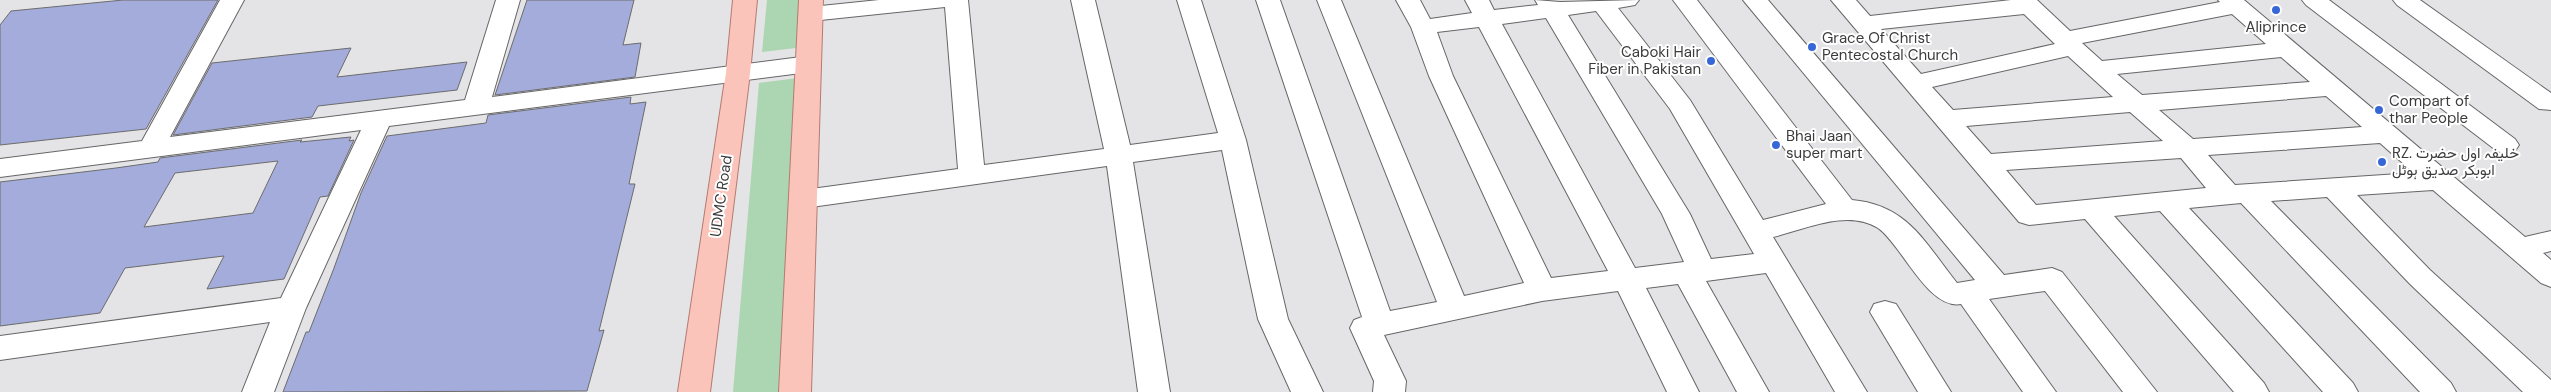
<svg xmlns="http://www.w3.org/2000/svg" width="2551" height="392" viewBox="0 0 2551 392" font-family="'DM Sans',Vazirmatn,sans-serif">
  <style>
    .green { fill: #acd6b2 }
    .building { fill: #a3acda; stroke: #6c6c6d; fill-rule: evenodd }
    .lines { fill: none; stroke-linecap: round; stroke-linejoin: round }
    .minor-casing { stroke: #666668; stroke-width: 2 }
    .major-casing { stroke: #b57a70; stroke-width: 2 }
    .minor { fill: #fff; fill-rule: evenodd }
    .major { fill: #fac4ba; fill-rule: evenodd }
    .poi-dot { fill: #3767d7; stroke: #fff; stroke-width: 2 }
    .labels { text-anchor: middle; dominant-baseline: central; stroke-width: 4; stroke-linejoin: round; paint-order: stroke }
    .poi-label { font-size: 15px; fill: #3c3c3d; stroke: #fff; text-anchor: start }
    .street-label { font-size: 15px; fill: #3c3c3d; stroke: #fff }
  </style>
  <rect width="100%" height="100%" fill="#e4e4e6"/>
  <g class="green">
    <path d="M 767,0 L 799,0 L 796,48 L 762,52 Z"/>
    <path d="M 798,78 L 782,392 L 733,392 L 759,83 Z"/>
  </g>
  <g class="building">
    <path d="M 123,0 L 218,0 L 146,129 L 0,145 L 0,25 L 11,11 Z"/>
    <path d="M 527,0 L 634,0 L 623,45 L 641,43 L 635,77 L 495,95 Z"/>
    <path d="M 351,48 L 337,77 L 467,62 L 457,90 L 318,106 L 312,117 L 173,135 L 212,63 Z"/>
    <path d="M 631,97 L 630,104 L 646,102 L 629,184 L 635,184 L 599,331 L 604,330 L 587,391 L 283,392 L 306,332 L 309,332 L 334,268 L 361,193 L 387,136 L 486,123 L 488,115 Z"/>
    <path d="M 351,137 L 349,141 L 354,140 L 328,196 L 320,197 L 284,279 L 207,289 L 224,256 L 125,268 L 100,313 L 0,326 L 0,182 L 116,168 L 158,162 L 160,158 L 302,140 L 300,142 ZM 278,161 L 253,213 L 144,227 L 175,173 Z"/>
  </g>
  <g class="lines">
    <defs>
      <g id="minor">
        <path d="M 220,0 L 244,0 L 170,137 L 465,100 L 496,0 L 520,0 L 492,97 L 809,56 L 818,59 L 821,64 L 818,69 L 809,72 L 389,126 L 306,308 L 274,392 L 242,392 L 270,322 L 0,360 L 0,336 L 281,298 L 361,130 L 0,177 L 0,159 L 142,141 Z"/>
        <path d="M 879,0 L 968,0 L 984,165 L 1104,149 L 1071,0 L 1095,0 L 1130,145 L 1218,133 L 1177,0 L 1201,0 L 1246,140 L 1288,319 L 1323,392 L 1291,392 L 1258,319 L 1222,150 L 1133,162 L 1170,392 L 1138,392 L 1107,166 L 804,208 L 794,206 L 790,199 L 794,192 L 804,190 L 958,169 L 945,7 L 811,21 L 803,19 L 799,14 L 803,9 L 811,7 Z"/>
        <path d="M 1256,0 L 1280,0 L 1390,311 L 1437,302 L 1317,0 L 1341,0 L 1464,296 L 1524,283 L 1429,76 L 1411,27 L 1396,0 L 1420,0 L 1430,19 L 1472,13 L 1465,0 L 1489,0 L 1494,10 L 1538,5 L 1535,0 L 1560,2 L 1639,0 L 1635,5 L 1618,8 L 1690,100 L 1763,220 L 1826,204 L 1673,0 L 1697,0 L 1852,200 C 1908,205 1925,243 1957,283 L 1975,280 L 1743,0 L 1768,0 L 2004,275 L 2052,268 L 2062,272 L 2157,392 L 2123,392 L 2045,291 L 1989,299 L 2056,392 L 2023,392 L 1961,304 C 1928,310 1902,245 1878,228 C 1847,209 1806,229 1773,237 L 1867,392 L 1835,392 L 1766,273 L 1706,281 L 1769,392 L 1737,392 L 1678,284 L 1646,288 L 1699,392 L 1667,392 L 1618,291 L 1542,301 L 1384,335 L 1406,381 L 1405,392 L 1373,392 L 1374,381 L 1350,328 L 1354,320 L 1362,317 ZM 1596,11 L 1670,109 L 1754,254 L 1711,259 L 1690,214 L 1568,15 ZM 1546,18 L 1662,214 L 1684,262 L 1635,268 L 1502,24 ZM 1479,27 L 1608,271 L 1551,278 L 1453,76 L 1437,32 Z"/>
        <path d="M 1831,0 L 1856,0 L 1870,16 L 2011,0 L 2037,0 L 2070,31 L 2220,2 L 2218,0 L 2244,0 L 2525,237 L 2551,231 L 2551,251 L 2543,253 L 2551,260 L 2551,287 L 2541,283 L 2433,190 L 2357,195 L 2430,270 L 2551,380 L 2551,392 L 2523,392 L 2410,284 L 2327,197 L 2271,201 L 2451,383 L 2456,392 L 2420,392 L 2241,203 L 2189,208 L 2353,383 L 2358,392 L 2323,392 L 2160,211 L 2114,216 L 2264,383 L 2269,392 L 2234,392 L 2085,219 L 2029,225 L 2019,222 ZM 2024,14 L 2055,44 L 1921,74 L 1881,29 ZM 2232,14 L 2266,44 L 2102,61 L 2082,43 ZM 2068,56 L 2113,97 L 1953,110 L 1932,87 ZM 2281,57 L 2310,82 L 2142,95 L 2117,74 ZM 2326,96 L 2362,127 L 2193,139 L 2159,110 ZM 2130,112 L 2163,141 L 1991,154 L 1966,126 ZM 2380,143 L 2414,173 L 2235,185 L 2208,155 ZM 2181,158 L 2206,188 L 2036,205 L 2006,170 Z"/>
        <path d="M 2302,0 L 2329,0 L 2515,139 L 2519,145 L 2515,151 L 2506,154 L 2497,151 L 2306,5 Z"/>
        <path d="M 2393,0 L 2420,0 L 2551,93 L 2551,110 L 2539,109 L 2397,5 Z"/>
        <path d="M 1885,301 L 1896,304 L 1951,392 L 1918,392 L 1870,312 L 1874,304 Z"/>
      </g>
      <g id="major">
        <path d="M 733,0 L 757,0 L 750,73 L 710,392 L 678,392 L 726,73 Z"/>
        <path d="M 799,0 L 823,0 L 811,392 L 779,392 Z"/>
      </g>
    </defs>
    <use href="#minor" class="minor-casing"/>
    <use href="#major" class="major-casing"/>
    <use href="#minor" class="minor"/>
    <use href="#major" class="major"/>
  </g>
  <g class="poi-dot">
    <circle cx="2276" cy="10" r="5"/>
    <circle cx="1812" cy="47" r="5"/>
    <circle cx="1711" cy="61" r="5"/>
    <circle cx="2379" cy="110" r="5"/>
    <circle cx="1776" cy="145" r="5"/>
    <circle cx="2382" cy="162" r="5"/>
  </g>
  <g class="labels">
    <g class="poi-label">
      <text x="2276" y="27" text-anchor="middle">Aliprince</text>
      <text x="1822" y="38">Grace Of Christ<tspan x="1822" dy="17">Pentecostal Church</tspan></text>
      <text x="1701" y="52" text-anchor="end">Caboki Hair<tspan x="1701" dy="17">Fiber in Pakistan</tspan></text>
      <text x="2389" y="101">Compart of<tspan x="2389" dy="17">thar People</tspan></text>
      <text x="1786" y="136">Bhai Jaan<tspan x="1786" dy="17">super mart</tspan></text>
      <text x="2392" y="153">RZ. خلیفہ اول حضرت<tspan x="2392" dy="17">ابوبکر صدیق ہوٹل</tspan></text>
    </g>
    <g class="street-label">
      <text transform="translate(721 196) rotate(-82)">UDMC Road</text>
    </g>
  </g>
</svg>
